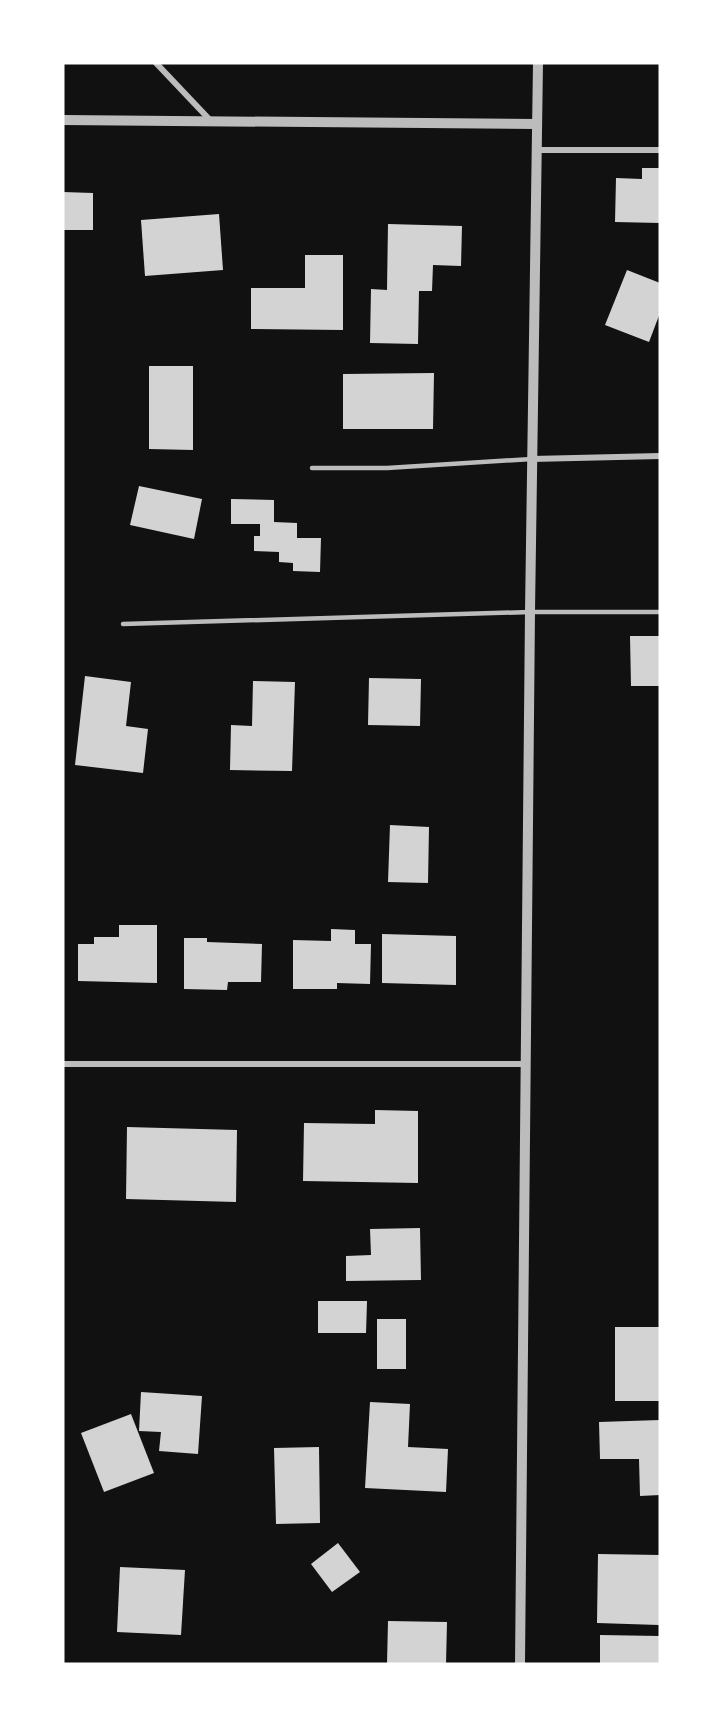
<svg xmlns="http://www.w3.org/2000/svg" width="723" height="1727" viewBox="0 0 723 1727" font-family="Helvetica,sans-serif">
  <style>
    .building { fill: #d3d3d3 }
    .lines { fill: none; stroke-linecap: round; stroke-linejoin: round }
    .service { stroke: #bcbcbc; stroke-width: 4.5 }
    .minor { stroke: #bcbcbc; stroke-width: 6 }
    .tertiary { stroke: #bcbcbc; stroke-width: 10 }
  </style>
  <rect width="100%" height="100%" fill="#111"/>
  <g class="building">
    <path d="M 642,168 L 660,168 L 660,223 L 615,222 L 616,178 L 642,179 Z"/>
    <path d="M 63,192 L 93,193 L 93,230 L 63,230 Z"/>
    <path d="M 219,214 L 223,270 L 145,276 L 141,220 Z"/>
    <path d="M 388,224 L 462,226 L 461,266 L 433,265 L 432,291 L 419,291 L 418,344 L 370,343 L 371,289 L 387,290 Z"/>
    <path d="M 305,255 L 343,255 L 343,330 L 251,329 L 251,288 L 305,288 Z"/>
    <path d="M 627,270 L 660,283 L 660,313 L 649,342 L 605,325 Z"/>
    <path d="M 149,366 L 193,366 L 193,450 L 149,449 Z"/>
    <path d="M 434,373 L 433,429 L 343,429 L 343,374 Z"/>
    <path d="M 139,486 L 202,499 L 194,539 L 130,525 Z"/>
    <path d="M 231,499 L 274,500 L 274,522 L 297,523 L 297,538 L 321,538 L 320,572 L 293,571 L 293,563 L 279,562 L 279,552 L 254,551 L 254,536 L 260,536 L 260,524 L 231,524 Z"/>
    <path d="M 630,636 L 660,636 L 660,686 L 631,686 Z"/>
    <path d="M 85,676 L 131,682 L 126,726 L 148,729 L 143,773 L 75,765 Z"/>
    <path d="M 369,678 L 421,679 L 420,726 L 368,725 Z"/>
    <path d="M 253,681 L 295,682 L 292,771 L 230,770 L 231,725 L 252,726 Z"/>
    <path d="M 390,825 L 429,827 L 428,883 L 388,882 Z"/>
    <path d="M 119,925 L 157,925 L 157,983 L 78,981 L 78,944 L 94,944 L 94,937 L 119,937 Z"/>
    <path d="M 331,929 L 355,930 L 355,944 L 371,944 L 370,984 L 337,983 L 337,989 L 293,989 L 293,940 L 331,941 Z"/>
    <path d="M 382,934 L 456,936 L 456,985 L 382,983 Z"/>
    <path d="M 184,938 L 207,938 L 207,942 L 262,944 L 261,982 L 228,982 L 227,990 L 184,989 Z"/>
    <path d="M 375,1110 L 418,1111 L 418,1183 L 303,1181 L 304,1123 L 375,1124 Z"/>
    <path d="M 127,1127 L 237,1130 L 236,1202 L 126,1199 Z"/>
    <path d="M 420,1228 L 421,1280 L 346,1281 L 346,1256 L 371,1255 L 370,1229 Z"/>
    <path d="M 318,1301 L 367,1301 L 366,1333 L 318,1333 Z"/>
    <rect x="377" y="1319" width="29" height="50"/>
    <rect x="615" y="1327" width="45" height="74"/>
    <path d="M 141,1392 L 202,1396 L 198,1454 L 159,1451 L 161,1432 L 139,1431 Z"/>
    <path d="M 370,1402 L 410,1404 L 408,1447 L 448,1449 L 446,1492 L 365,1488 Z"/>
    <path d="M 131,1414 L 154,1473 L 104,1492 L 81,1433 Z"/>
    <path d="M 660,1420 L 660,1495 L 640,1496 L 639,1459 L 600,1459 L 599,1422 Z"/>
    <path d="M 319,1447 L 320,1523 L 276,1524 L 274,1448 Z"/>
    <path d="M 338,1543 L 360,1572 L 332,1592 L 311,1564 Z"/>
    <path d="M 598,1554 L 660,1555 L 659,1625 L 597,1623 Z"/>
    <path d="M 120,1567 L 185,1570 L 181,1635 L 117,1632 Z"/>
    <path d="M 388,1621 L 447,1622 L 446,1664 L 387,1664 Z"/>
    <path d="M 600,1635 L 660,1636 L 660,1664 L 600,1664 Z"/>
  </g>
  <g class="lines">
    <g class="service">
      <path d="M 312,468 L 387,468 L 532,459"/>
      <path d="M 123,624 L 530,612 L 660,612"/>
    </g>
    <g class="minor">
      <path d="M 156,63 L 210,120"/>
      <path d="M 537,150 L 660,150"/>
      <path d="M 532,459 L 660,456"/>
      <path d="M 63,1064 L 526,1064"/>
    </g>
    <g class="tertiary">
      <path d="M 63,120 L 537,124"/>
      <path d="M 520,1664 L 530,612 L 538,63"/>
    </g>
  </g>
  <rect width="723" height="1727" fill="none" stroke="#ffffff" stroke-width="129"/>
</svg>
